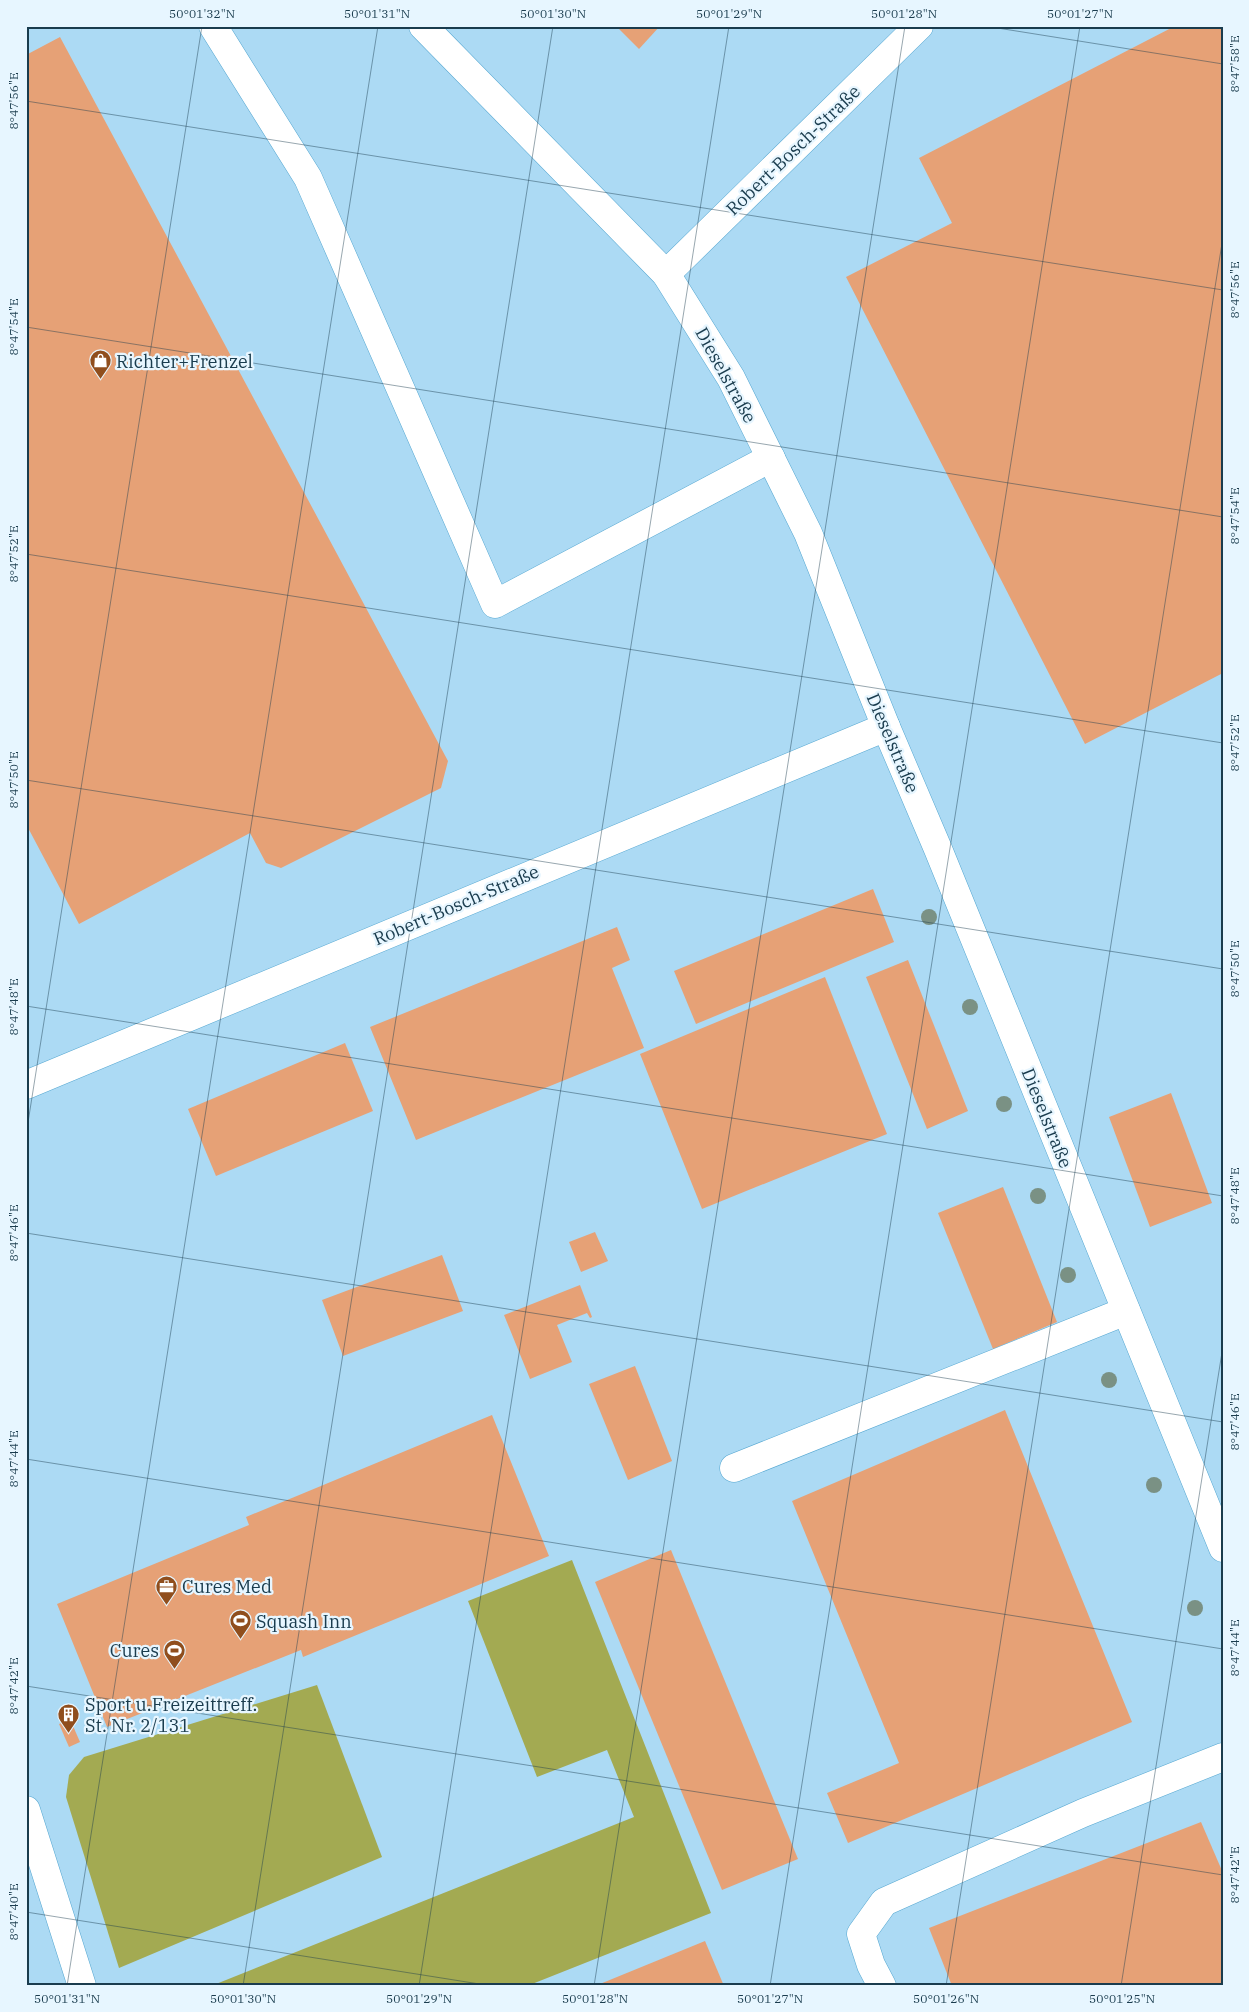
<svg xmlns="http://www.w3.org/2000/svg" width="1249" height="2012" viewBox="0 0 1249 2012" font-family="'IBM Plex Serif',serif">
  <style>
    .green { fill: #a3aa52 }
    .building { fill: #e6a176 }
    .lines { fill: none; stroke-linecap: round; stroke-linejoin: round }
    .minor-casing { stroke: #55a7d1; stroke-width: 29 }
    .minor { stroke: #fff; stroke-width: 28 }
    .tree { fill: #7a9184 }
    .ticks { fill: none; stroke: #1a3c4e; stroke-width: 1; stroke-opacity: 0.45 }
    .labels { text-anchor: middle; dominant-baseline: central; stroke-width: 4.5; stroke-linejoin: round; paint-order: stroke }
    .street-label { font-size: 18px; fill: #1a3c4e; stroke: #e7f6ff }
    .poi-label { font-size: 18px; fill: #1a3c4e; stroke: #e7f6ff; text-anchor: start }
    .neatline { fill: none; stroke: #1a3c4e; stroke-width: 2 }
    .ticks-label { font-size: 12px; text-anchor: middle; fill: #1a3c4e }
  </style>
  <rect width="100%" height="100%" fill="#acdaf4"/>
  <g class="green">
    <path d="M 572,1560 L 711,1913 L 527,1986 L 211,1986 L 634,1817 L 607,1750 L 537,1777 L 468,1601 Z"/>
    <path d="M 317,1685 L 382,1857 L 119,1968 L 66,1797 L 69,1775 L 84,1757 Z"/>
  </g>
  <g class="building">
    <path d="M 616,26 L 660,26 L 639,49 Z"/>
    <path d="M 1175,26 L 1223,26 L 1223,673 L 1085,744 L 846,277 L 952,223 L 919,158 Z"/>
    <path d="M 60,37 L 448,761 L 441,788 L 281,868 L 266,863 L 250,833 L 79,924 L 26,824 L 26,55 Z"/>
    <path d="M 873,889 L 894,942 L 696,1024 L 674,971 Z"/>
    <path d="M 617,927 L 630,960 L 612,968 L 644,1048 L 416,1140 L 370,1027 Z"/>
    <path d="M 908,960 L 968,1111 L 927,1129 L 866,977 Z"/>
    <path d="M 825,977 L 887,1134 L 702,1209 L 640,1054 Z"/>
    <path d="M 345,1043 L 373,1111 L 216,1176 L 188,1109 Z"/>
    <path d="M 1171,1093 L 1212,1203 L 1150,1227 L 1109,1117 Z"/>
    <path d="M 1003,1187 L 1057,1322 L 993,1349 L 938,1213 Z"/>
    <path d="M 595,1232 L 608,1261 L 581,1272 L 569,1242 Z"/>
    <path d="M 442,1255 L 463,1311 L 343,1356 L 322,1300 Z"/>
    <path d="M 580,1285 L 592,1317 L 590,1318 L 587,1313 L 557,1325 L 572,1362 L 530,1379 L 504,1315 Z"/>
    <path d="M 635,1366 L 672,1461 L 628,1480 L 589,1384 Z"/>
    <path d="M 1005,1410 L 1132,1722 L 848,1843 L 827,1793 L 899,1763 L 792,1501 Z"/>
    <path d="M 492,1415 L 549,1556 L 303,1657 L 301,1650 L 107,1727 L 57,1604 L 249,1525 L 246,1517 Z"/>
    <path d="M 671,1550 L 798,1859 L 722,1890 L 595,1582 Z"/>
    <path d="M 70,1719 L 80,1742 L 69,1747 L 59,1724 Z"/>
    <path d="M 1201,1822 L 1223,1873 L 1223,1986 L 952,1986 L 929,1928 Z"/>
    <path d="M 705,1941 L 724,1986 L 595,1986 Z"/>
  </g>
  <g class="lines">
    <defs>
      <g id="minor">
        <path d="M 213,26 L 308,178 L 495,604 L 771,458"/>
        <path d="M 423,26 L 666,274 L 731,378 L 808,533 L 886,727 L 938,849 L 1223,1548"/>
        <path d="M 666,274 L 919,26"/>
        <path d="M 26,1085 L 886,727"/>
        <path d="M 734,1468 L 1126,1311"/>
        <path d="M 26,1810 L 82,1986"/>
        <path d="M 882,1986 L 871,1965 L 861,1934 L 884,1902 L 1083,1813 L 1223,1757"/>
      </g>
    </defs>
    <use href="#minor" class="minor-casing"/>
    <use href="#minor" class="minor"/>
  </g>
  <g class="tree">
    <circle cx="929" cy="917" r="8"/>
    <circle cx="970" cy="1007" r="8"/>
    <circle cx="1004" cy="1104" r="8"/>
    <circle cx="1038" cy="1196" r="8"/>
    <circle cx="1068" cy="1275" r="8"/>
    <circle cx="1109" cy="1380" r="8"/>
    <circle cx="1154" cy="1485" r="8"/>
    <circle cx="1195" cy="1608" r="8"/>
  </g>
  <path class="ticks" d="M 985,26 L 1223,64M 26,101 L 1223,290M 26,327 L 1223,517M 26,554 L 1223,743M 26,780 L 1223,969M 26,1006 L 1223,1196M 26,1135 L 202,26M 26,1233 L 1223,1422M 26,1459 L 1223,1649M 26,1686 L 1223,1875M 26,1912 L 492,1986M 67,1986 L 378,26M 243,1986 L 553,26M 419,1986 L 729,26M 594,1986 L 905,26M 770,1986 L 1080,26M 946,1986 L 1223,237M 1121,1986 L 1223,1346"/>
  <defs>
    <symbol id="shop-pin" viewBox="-11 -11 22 30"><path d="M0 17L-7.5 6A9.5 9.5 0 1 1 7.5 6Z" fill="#904e1d" stroke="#e7f6ff"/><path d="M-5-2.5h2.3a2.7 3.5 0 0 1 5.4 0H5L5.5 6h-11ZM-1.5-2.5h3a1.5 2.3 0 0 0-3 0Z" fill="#fff"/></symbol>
    <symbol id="office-pin" viewBox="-11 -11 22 30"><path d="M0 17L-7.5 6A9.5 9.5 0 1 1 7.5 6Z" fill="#904e1d" stroke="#e7f6ff"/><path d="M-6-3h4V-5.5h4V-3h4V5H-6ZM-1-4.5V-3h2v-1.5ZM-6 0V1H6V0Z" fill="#fff"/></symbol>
    <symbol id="stadium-pin" viewBox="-11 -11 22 30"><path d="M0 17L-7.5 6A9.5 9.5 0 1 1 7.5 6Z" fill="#904e1d" stroke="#e7f6ff"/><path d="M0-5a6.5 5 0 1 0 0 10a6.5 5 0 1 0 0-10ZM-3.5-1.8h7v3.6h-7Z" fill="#fff"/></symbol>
    <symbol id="building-pin" viewBox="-11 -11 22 30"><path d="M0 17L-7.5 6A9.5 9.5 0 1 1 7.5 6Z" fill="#904e1d" stroke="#e7f6ff"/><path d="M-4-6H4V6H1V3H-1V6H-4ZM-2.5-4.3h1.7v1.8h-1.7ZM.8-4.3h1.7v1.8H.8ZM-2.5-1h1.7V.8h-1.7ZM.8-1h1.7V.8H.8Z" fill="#fff"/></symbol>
  </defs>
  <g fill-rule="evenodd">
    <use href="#shop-pin" x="88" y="348" width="25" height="34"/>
    <use href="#office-pin" x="154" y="1574" width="25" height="34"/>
    <use href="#stadium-pin" x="228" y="1608" width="25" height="34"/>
    <use href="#stadium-pin" x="162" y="1638" width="25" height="34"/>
    <use href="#building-pin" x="56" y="1702" width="25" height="34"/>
  </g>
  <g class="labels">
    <g class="street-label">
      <text transform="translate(793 150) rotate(-44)">Robert-Bosch-Straße</text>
      <text transform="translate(726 375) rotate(61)">Dieselstraße</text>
      <text transform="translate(893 743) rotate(67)">Dieselstraße</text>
      <text transform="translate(456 905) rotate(-23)">Robert-Bosch-Straße</text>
      <text transform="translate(1047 1118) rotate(68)">Dieselstraße</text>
    </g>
    <g class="poi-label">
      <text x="116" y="361">Richter+Frenzel</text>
      <text x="182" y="1586">Cures Med</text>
      <text x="256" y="1621">Squash Inn</text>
      <text x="159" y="1650" text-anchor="end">Cures</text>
      <text x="85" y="1704">Sport u.Freizeittreff.<tspan x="85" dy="21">St. Nr. 2/131</tspan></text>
    </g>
  </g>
  <rect width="1249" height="2012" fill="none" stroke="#e7f6ff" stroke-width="55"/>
  <rect x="28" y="28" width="1194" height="1956" class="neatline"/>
  <g class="ticks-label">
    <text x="202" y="18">50°01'32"N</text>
    <text x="377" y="18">50°01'31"N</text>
    <text x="553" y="18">50°01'30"N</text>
    <text x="729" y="18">50°01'29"N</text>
    <text x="904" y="18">50°01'28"N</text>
    <text x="1080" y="18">50°01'27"N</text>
    <text transform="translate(1235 64) rotate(-90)" y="4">8°47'58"E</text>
    <text transform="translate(14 101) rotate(-90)" y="4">8°47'56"E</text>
    <text transform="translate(1235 290) rotate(-90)" y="4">8°47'56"E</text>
    <text transform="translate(14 327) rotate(-90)" y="4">8°47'54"E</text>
    <text transform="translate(1235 516) rotate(-90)" y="4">8°47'54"E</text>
    <text transform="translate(14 554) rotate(-90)" y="4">8°47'52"E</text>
    <text transform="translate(1235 743) rotate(-90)" y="4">8°47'52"E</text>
    <text transform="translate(14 780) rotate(-90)" y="4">8°47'50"E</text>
    <text transform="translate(1235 969) rotate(-90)" y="4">8°47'50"E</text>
    <text transform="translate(14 1007) rotate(-90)" y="4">8°47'48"E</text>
    <text transform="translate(1235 1196) rotate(-90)" y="4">8°47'48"E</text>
    <text transform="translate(14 1233) rotate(-90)" y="4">8°47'46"E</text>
    <text transform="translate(1235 1422) rotate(-90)" y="4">8°47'46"E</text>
    <text transform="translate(14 1459) rotate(-90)" y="4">8°47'44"E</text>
    <text transform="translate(1235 1648) rotate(-90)" y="4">8°47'44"E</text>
    <text transform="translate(14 1686) rotate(-90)" y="4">8°47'42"E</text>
    <text transform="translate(1235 1875) rotate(-90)" y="4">8°47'42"E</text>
    <text transform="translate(14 1912) rotate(-90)" y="4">8°47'40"E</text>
    <text x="67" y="2003">50°01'31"N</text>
    <text x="243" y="2003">50°01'30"N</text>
    <text x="419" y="2003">50°01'29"N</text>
    <text x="595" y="2003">50°01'28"N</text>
    <text x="770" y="2003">50°01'27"N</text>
    <text x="946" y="2003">50°01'26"N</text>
    <text x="1122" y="2003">50°01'25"N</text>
  </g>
</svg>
